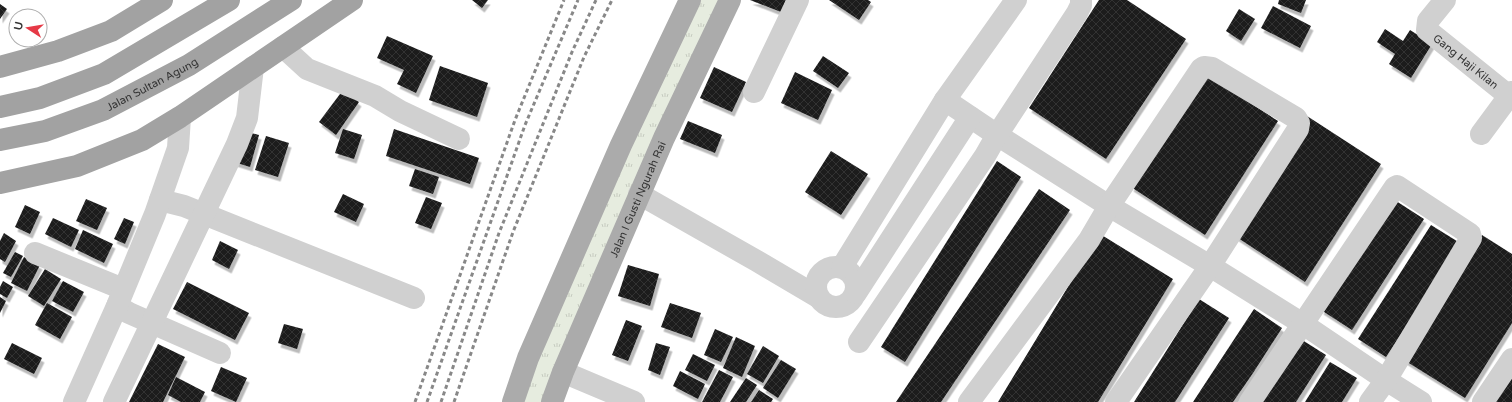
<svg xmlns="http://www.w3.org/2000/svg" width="1512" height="402" viewBox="0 0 1512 402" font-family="'Varela Round',sans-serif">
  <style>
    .grass { fill: url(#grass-tufts) }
    .building { fill: url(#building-cross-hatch); filter: url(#shadow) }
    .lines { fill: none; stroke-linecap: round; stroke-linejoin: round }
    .minor { stroke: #d0d0d0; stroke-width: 22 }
    .tertiary { stroke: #d0d0d0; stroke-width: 22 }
    .primary { stroke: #ababab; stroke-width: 22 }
    .trunk { stroke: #a2a2a2; stroke-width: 22 }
    .rail { stroke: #888; stroke-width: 3; stroke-dasharray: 4 3; stroke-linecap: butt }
    .labels { text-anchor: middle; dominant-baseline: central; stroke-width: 4; stroke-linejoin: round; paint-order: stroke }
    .street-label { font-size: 11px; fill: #333; stroke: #fff }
  </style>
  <defs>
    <pattern id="grass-tufts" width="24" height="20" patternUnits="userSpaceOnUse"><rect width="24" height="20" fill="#e6ecdf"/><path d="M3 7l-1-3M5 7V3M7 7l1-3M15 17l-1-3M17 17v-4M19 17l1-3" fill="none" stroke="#c6cbc0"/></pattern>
    <pattern id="building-cross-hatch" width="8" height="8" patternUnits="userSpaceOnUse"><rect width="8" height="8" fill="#1a1a1a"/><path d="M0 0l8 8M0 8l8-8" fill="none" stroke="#333"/></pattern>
    <filter id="shadow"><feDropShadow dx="2.5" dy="4.5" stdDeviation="0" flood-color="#0004"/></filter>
  </defs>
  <rect width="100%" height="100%" fill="#fff"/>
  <path class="grass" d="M 690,0 L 730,0 L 552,402 L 513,402 Z"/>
  <g class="building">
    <path d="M 472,0 L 488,0 L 482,8 Z"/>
    <path d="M 750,0 L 786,0 L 781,12 Z"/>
    <path d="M 829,0 L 868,0 L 871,2 L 859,20 Z"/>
    <path d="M 1099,0 L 1127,0 L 1186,39 L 1106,159 L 1029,108 Z"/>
    <path d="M 1279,0 L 1306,0 L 1301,13 L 1278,4 Z"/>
    <path d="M 0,4 L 7,9 L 0,19 Z"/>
    <path d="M 1273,6 L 1311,26 L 1300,48 L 1261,28 Z"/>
    <path d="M 1239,9 L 1255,19 L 1241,41 L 1226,31 Z"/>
    <path d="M 1385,29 L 1403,41 L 1410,30 L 1432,44 L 1411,78 L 1389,64 L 1395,54 L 1377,42 Z"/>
    <path d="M 387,36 L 433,56 L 416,93 L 397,84 L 404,70 L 377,58 Z"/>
    <path d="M 823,56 L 849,73 L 838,88 L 813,71 Z"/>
    <path d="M 440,66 L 488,83 L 477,117 L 429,100 Z"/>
    <path d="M 714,67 L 746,82 L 732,112 L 700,98 Z"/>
    <path d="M 795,72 L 832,90 L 818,120 L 781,103 Z"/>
    <path d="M 1204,73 L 1278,121 L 1205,235 L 1131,187 Z"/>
    <path d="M 343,90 L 359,102 L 336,135 L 319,122 Z"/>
    <path d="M 1307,116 L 1381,164 L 1305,282 L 1232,234 Z"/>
    <path d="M 688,121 L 722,135 L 715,153 L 680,139 Z"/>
    <path d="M 343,129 L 362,135 L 354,159 L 335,153 Z"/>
    <path d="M 394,129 L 479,158 L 470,184 L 386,156 Z"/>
    <path d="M 244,131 L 259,135 L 250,167 L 234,162 Z"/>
    <path d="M 266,136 L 289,143 L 278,177 L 255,170 Z"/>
    <path d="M 831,151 L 868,174 L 841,215 L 805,192 Z"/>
    <path d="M 997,161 L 1021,177 L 905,362 L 881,347 Z"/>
    <path d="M 415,169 L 439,177 L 433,194 L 409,186 Z"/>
    <path d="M 1039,189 L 1070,210 L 1003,310 L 941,402 L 896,402 Z"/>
    <path d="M 343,194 L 364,204 L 356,222 L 334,212 Z"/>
    <path d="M 426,197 L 442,203 L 431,229 L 415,223 Z"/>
    <path d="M 86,199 L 107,208 L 97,230 L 76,221 Z"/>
    <path d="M 1393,199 L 1424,219 L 1352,330 L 1321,310 Z"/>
    <path d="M 25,205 L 40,212 L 30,234 L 15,227 Z"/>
    <path d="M 53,218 L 79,230 L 71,247 L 45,234 Z"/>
    <path d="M 124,218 L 134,222 L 125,244 L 114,239 Z"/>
    <path d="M 1431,225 L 1460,243 L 1386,357 L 1358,339 Z"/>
    <path d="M 83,230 L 113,244 L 104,263 L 75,249 Z"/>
    <path d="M 4,233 L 16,241 L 5,262 L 0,259 L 0,241 Z"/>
    <path d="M 1100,234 L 1173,279 L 1132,346 L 1098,402 L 998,402 Z"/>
    <path d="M 1482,235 L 1512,254 L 1512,323 L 1465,398 L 1404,360 Z"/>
    <path d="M 220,241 L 238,250 L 229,269 L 212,260 Z"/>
    <path d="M 15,252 L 23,256 L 11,277 L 3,273 Z"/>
    <path d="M 24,257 L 40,265 L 27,291 L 11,283 Z"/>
    <path d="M 628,265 L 659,274 L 650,306 L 618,296 Z"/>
    <path d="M 45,269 L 61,279 L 44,306 L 28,296 Z"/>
    <path d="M 3,281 L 13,287 L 7,298 L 0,294 L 0,287 Z"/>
    <path d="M 63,281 L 84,292 L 73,312 L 52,301 Z"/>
    <path d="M 187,282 L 249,313 L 235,340 L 173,309 Z"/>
    <path d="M 0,297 L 6,301 L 0,313 Z"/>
    <path d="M 1199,299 L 1229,318 L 1175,402 L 1134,402 Z"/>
    <path d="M 47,303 L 72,317 L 60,339 L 35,325 Z"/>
    <path d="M 670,303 L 701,313 L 692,338 L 661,327 Z"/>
    <path d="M 1254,309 L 1282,328 L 1253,373 L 1233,402 L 1193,402 Z"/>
    <path d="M 626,320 L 642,326 L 628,361 L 612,355 Z"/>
    <path d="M 284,324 L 303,329 L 297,349 L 278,343 Z"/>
    <path d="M 715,329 L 733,337 L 721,362 L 704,355 Z"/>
    <path d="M 736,337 L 755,346 L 742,377 L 723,368 Z"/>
    <path d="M 1299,338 L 1326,355 L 1296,402 L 1259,402 Z"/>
    <path d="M 12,343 L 42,358 L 34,374 L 4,359 Z"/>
    <path d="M 656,343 L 670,347 L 660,375 L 648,370 Z"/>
    <path d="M 158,344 L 185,357 L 163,402 L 129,402 Z"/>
    <path d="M 763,346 L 779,356 L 763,383 L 747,374 Z"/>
    <path d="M 693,354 L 715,365 L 707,381 L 685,370 Z"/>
    <path d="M 781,360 L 796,369 L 778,398 L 763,388 Z"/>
    <path d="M 1330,362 L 1357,378 L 1342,402 L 1305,402 Z"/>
    <path d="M 221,367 L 247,378 L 236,402 L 211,391 Z"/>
    <path d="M 719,370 L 733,377 L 720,402 L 702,402 Z"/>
    <path d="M 680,371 L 705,384 L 698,399 L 673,386 Z"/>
    <path d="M 1512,375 L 1512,402 L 1495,402 Z"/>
    <path d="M 176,377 L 205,392 L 200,402 L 181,402 L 168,395 Z"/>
    <path d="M 746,378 L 757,385 L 746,402 L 730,402 Z"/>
    <path d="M 759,390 L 773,399 L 771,402 L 751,402 Z"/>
  </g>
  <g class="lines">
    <g class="minor">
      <path id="s1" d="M 1445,0 L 1428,21 L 1427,30 L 1509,96"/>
      <path d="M 283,47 L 307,69 L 375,96 L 400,111 L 459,139"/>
      <path d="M 754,92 L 798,0"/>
      <path d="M 945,100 L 997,135 L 1109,206 L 1210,266 L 1303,324 L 1386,380 L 1421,402"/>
      <path d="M 1481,134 L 1512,92"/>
      <path d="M 639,194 L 757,261 L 818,297"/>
      <path d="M 160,200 L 184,206 L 414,298"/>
      <path d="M 35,253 L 123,289"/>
      <circle cx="836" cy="287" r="20"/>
      <path d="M 842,267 L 945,100 L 1016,0"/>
      <path d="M 856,293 L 970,117"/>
      <path d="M 117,306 L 129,313 L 220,353"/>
      <path d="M 859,342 L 985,156 L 997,135 L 1077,13 L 1081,5 L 1081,0"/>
      <path d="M 563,372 L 634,402"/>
      <path d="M 969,402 L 1089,240 L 1109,206 L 1201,69 L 1204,67 L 1212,68 L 1296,118 L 1299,123 L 1298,129 L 1210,266 L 1116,402"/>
      <path d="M 1250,402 L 1395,187 L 1397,186 L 1470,234 L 1471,238 L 1386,380 L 1370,402"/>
      <path d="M 1483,402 L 1512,359"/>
    </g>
    <g class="tertiary">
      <path d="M 74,402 L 117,306 L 155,214 L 178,148 L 180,117"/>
      <path d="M 114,402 L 237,144 L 247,118 L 253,67"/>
    </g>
    <g class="primary">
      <path d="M 513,402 L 528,358 L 621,145 L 690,0"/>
      <path id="s2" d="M 552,402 L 563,372 L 664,138 L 730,0"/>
    </g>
    <g class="trunk">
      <path d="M 0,67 L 58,51 L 111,31 L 162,0"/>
      <path d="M 0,107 L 40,98 L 104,74 L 229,0"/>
      <path id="s3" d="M 0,140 L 45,131 L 103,110 L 189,65 L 291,0"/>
      <path d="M 0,183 L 77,166 L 142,140 L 180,117 L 352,0"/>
    </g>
    <g class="rail">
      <path d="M 415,402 L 515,120 L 564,0"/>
      <path d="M 427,402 L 525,125 L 578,0"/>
      <path d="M 441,402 L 499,233 L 572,52 L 596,0"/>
      <path d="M 454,402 L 513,232 L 584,57 L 612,0"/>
    </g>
  </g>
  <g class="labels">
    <g class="street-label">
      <text stroke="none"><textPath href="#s1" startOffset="86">Gang Haji Kilan</textPath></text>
      <text stroke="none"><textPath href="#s3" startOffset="163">Jalan Sultan Agung</textPath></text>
      <text stroke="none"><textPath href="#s2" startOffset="220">Jalan I Gusti Ngurah Rai</textPath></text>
    </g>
  </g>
  <g transform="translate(28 28) rotate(282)"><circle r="19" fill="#ffffff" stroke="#adadad"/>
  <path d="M0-3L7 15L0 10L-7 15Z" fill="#e63946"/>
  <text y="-6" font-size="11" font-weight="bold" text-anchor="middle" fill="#333333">U</text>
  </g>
</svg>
